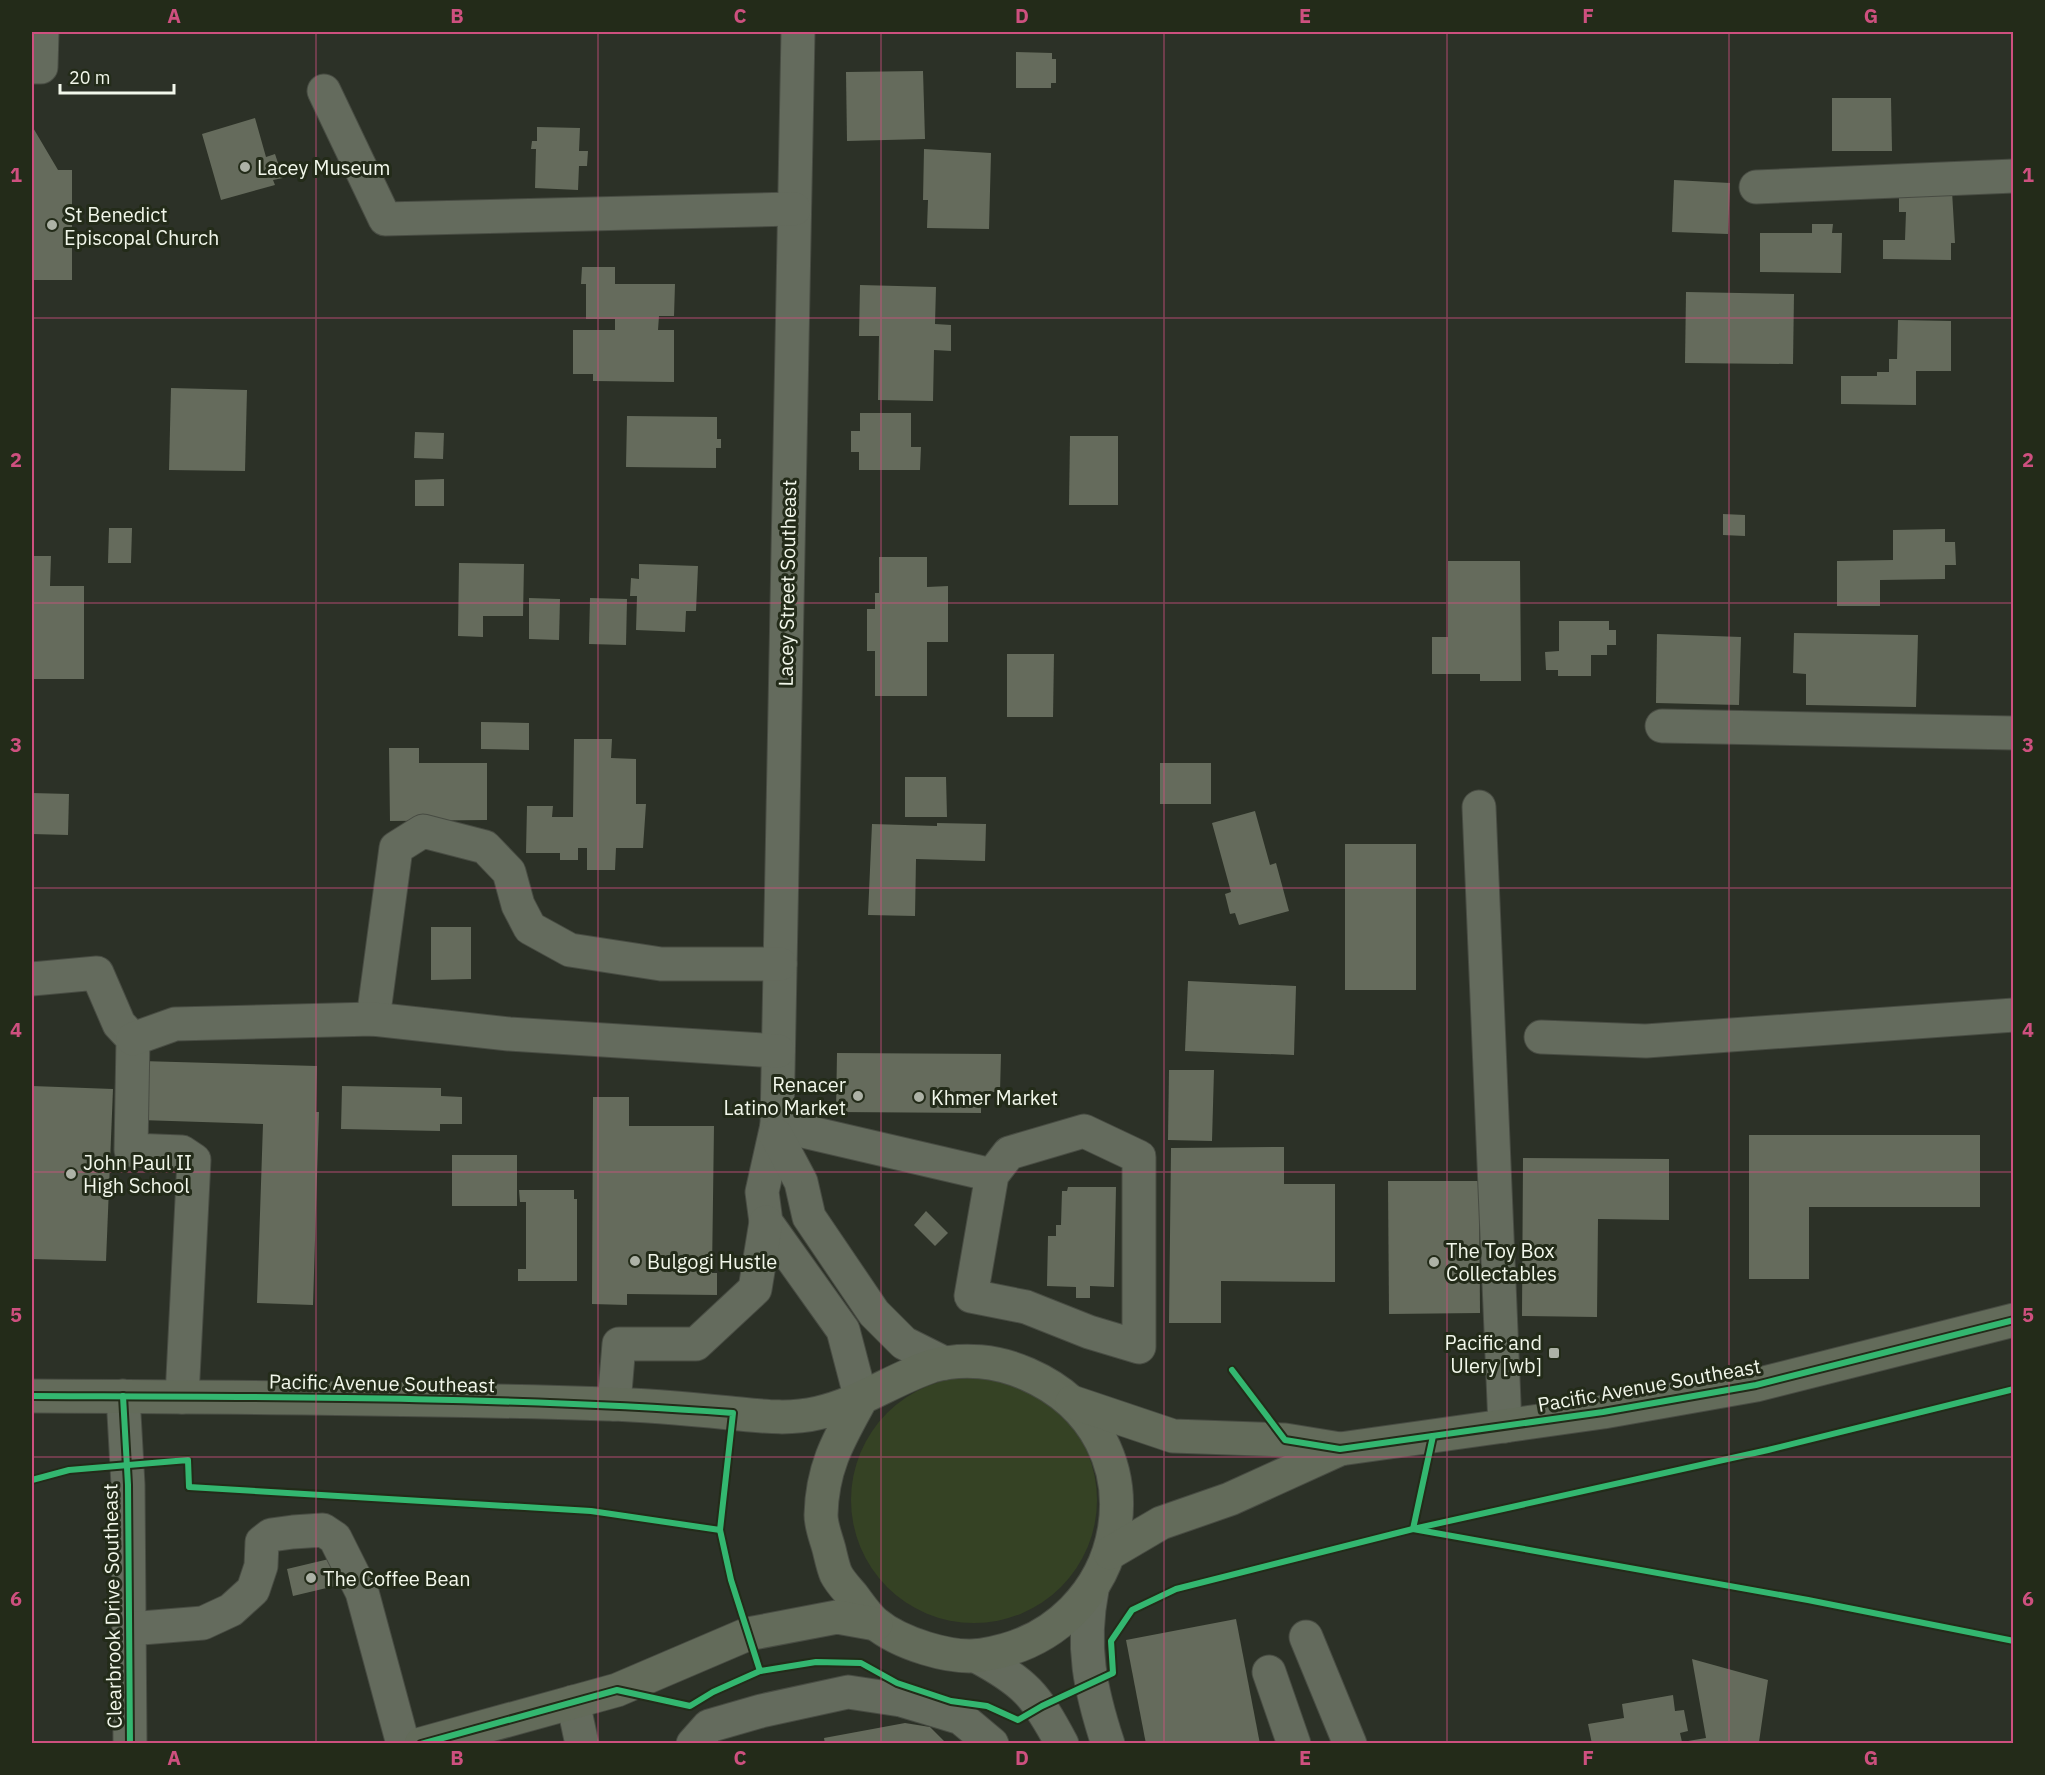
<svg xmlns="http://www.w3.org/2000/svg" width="2045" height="1775" viewBox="0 0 2045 1775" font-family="'IBM Plex Sans',sans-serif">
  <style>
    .green { fill: #354224 }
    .building { fill: #656b5c }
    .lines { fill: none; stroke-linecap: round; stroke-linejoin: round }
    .minor-casing { stroke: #484c43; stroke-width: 35 }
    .major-casing { stroke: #484c43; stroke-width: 35 }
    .minor { stroke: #646b5d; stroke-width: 33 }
    .major { stroke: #636b5a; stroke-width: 33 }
    .cycleway-casing { stroke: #232b19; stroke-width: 10 }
    .cycleway { stroke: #33b770; stroke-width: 6 }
    .grid { fill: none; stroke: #ce507f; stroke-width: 1.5; stroke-opacity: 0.55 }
    .poi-dot { fill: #adb2a6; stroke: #232b19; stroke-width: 2 }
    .labels { text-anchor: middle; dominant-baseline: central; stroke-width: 6; stroke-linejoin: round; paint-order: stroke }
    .poi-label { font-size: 20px; fill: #f2f7eb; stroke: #232b19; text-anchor: start }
    .street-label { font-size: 20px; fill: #f2f7eb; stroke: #232b19 }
    .neatline { fill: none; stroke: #ce507f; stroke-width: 2 }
    .grid-label { font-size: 20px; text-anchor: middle; font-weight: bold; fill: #ce507f }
  </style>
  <rect width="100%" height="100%" fill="#2c3127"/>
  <circle class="green" cx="974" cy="1500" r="123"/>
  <g class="building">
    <path d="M 1016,52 L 1052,53 L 1052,59 L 1056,59 L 1056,83 L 1051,83 L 1051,88 L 1016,88 Z"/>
    <path d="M 923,71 L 925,139 L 847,141 L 846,72 Z"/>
    <path d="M 1832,98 L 1891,98 L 1892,151 L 1832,151 Z"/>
    <path d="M 255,118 L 266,157 L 275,154 L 283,178 L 273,180 L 275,185 L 221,200 L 202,134 Z"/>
    <path d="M 32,126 L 58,170 L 72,170 L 72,280 L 32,280 Z"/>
    <path d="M 537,127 L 580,128 L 579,151 L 588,151 L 587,166 L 579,166 L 578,190 L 535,188 L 536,149 L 531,149 L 532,141 L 537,141 Z"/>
    <path d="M 924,149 L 991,153 L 989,229 L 927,228 L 928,200 L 923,200 Z"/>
    <path d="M 1674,180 L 1730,183 L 1728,234 L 1672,232 Z"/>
    <path d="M 1899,186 L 1952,191 L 1955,243 L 1951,243 L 1951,260 L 1883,259 L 1883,240 L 1905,240 L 1906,212 L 1899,212 Z"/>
    <path d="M 1812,224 L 1833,224 L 1832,233 L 1842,233 L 1841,273 L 1760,272 L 1760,233 L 1812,233 Z"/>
    <path d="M 582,267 L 615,267 L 615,284 L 675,284 L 674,316 L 659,316 L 658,330 L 674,330 L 674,382 L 593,381 L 593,374 L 573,374 L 573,330 L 615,330 L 615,319 L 586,319 L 586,284 L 581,284 Z"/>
    <path d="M 860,285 L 936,287 L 935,324 L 951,325 L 951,351 L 934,350 L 933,401 L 878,400 L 879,336 L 859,336 Z"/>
    <path d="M 1686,292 L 1794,294 L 1793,364 L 1685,363 Z"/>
    <path d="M 1898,320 L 1951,321 L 1951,371 L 1916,371 L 1916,405 L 1841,404 L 1841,376 L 1877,376 L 1877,372 L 1889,372 L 1889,359 L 1897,359 Z"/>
    <path d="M 171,388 L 247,390 L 245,471 L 169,470 Z"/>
    <path d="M 860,413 L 911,413 L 911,447 L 921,447 L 920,470 L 859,470 L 859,452 L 851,452 L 851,431 L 860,431 Z"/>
    <path d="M 627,416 L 717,417 L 717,439 L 721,439 L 721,448 L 716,448 L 716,468 L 626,467 Z"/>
    <path d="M 415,432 L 444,433 L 443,459 L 414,458 Z"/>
    <path d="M 1070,436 L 1118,436 L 1118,505 L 1069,505 Z"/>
    <path d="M 444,479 L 444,506 L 415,506 L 415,480 Z"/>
    <path d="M 1723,514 L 1745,515 L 1745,536 L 1723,535 Z"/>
    <path d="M 109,528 L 132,528 L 131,563 L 108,563 Z"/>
    <path d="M 1945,529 L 1945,542 L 1955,542 L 1956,565 L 1945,565 L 1945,579 L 1880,580 L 1880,606 L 1837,606 L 1837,561 L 1893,560 L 1893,530 Z"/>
    <path d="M 32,556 L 51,556 L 50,586 L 84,586 L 84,679 L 32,679 Z"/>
    <path d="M 879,557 L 927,557 L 927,587 L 948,586 L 948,642 L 927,642 L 927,696 L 875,696 L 875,651 L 867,651 L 867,609 L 875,609 L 875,593 L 879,593 Z"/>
    <path d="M 1448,561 L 1520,561 L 1521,681 L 1480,681 L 1480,674 L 1432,674 L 1432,637 L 1448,637 Z"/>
    <path d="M 459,563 L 524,564 L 523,616 L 483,616 L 483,637 L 458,636 Z"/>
    <path d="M 639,564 L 698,566 L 696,611 L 686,611 L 685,632 L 636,630 L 637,596 L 630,596 L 631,578 L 639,579 Z"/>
    <path d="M 529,598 L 560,599 L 559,640 L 529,639 Z"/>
    <path d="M 590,598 L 627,599 L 626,645 L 589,644 Z"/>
    <path d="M 1559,621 L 1609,621 L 1609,630 L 1616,630 L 1616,645 L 1607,645 L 1607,655 L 1591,655 L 1591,676 L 1558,676 L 1558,670 L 1546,670 L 1545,652 L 1559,651 Z"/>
    <path d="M 1794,633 L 1918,635 L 1916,707 L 1806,705 L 1806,674 L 1793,673 Z"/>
    <path d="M 1657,634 L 1741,637 L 1739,705 L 1656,703 Z"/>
    <path d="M 1007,654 L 1054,654 L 1053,717 L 1007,717 Z"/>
    <path d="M 481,722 L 529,723 L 529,750 L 481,749 Z"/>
    <path d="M 574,739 L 612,739 L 611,758 L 636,759 L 636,804 L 646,804 L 643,848 L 616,848 L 615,870 L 587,870 L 587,848 L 578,848 L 578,860 L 560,860 L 560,853 L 526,853 L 527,806 L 553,806 L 552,817 L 573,817 Z"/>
    <path d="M 389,748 L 419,748 L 419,763 L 487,763 L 487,820 L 390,821 Z"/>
    <rect x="1160" y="763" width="51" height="41"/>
    <path d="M 905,777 L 946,777 L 947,817 L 905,817 Z"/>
    <path d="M 32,793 L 69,794 L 68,835 L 32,834 Z"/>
    <path d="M 1255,811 L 1270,865 L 1276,863 L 1289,911 L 1239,925 L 1235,913 L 1230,914 L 1225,894 L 1231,892 L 1212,823 Z"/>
    <path d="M 937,823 L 986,824 L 985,861 L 916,859 L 915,916 L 868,915 L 872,824 L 937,826 Z"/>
    <rect x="1345" y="844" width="71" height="146"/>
    <path d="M 431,927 L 471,927 L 471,979 L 431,980 Z"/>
    <path d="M 1188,981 L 1296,986 L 1294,1055 L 1185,1051 Z"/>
    <path d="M 837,1053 L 1001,1054 L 1000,1092 L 981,1092 L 981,1113 L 836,1112 Z"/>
    <path d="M 141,1061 L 317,1066 L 316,1112 L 319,1112 L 313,1305 L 257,1303 L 263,1124 L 140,1120 Z"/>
    <path d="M 1169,1070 L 1214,1070 L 1212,1141 L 1168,1140 Z"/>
    <path d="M 32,1086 L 113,1089 L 106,1261 L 32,1259 Z"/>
    <path d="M 342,1086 L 441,1088 L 441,1096 L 462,1097 L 462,1124 L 440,1124 L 440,1131 L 341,1129 Z"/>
    <path d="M 593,1097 L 629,1097 L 629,1126 L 714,1126 L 712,1273 L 717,1273 L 717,1295 L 627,1294 L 627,1305 L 592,1304 Z"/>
    <path d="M 1749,1135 L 1980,1135 L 1980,1207 L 1809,1207 L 1809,1279 L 1749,1279 Z"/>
    <path d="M 1284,1147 L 1284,1184 L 1335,1184 L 1335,1282 L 1221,1281 L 1221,1323 L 1169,1323 L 1171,1148 Z"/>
    <rect x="452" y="1155" width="65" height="51"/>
    <path d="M 1523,1158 L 1669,1159 L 1669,1220 L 1598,1219 L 1597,1317 L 1522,1316 Z"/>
    <path d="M 1388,1181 L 1479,1181 L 1480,1313 L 1389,1314 Z"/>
    <path d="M 1068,1187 L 1116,1187 L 1114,1287 L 1090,1286 L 1090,1298 L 1076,1298 L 1076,1287 L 1047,1286 L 1048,1236 L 1056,1236 L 1056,1225 L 1061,1225 L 1062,1191 L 1067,1191 Z"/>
    <path d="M 519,1190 L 574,1190 L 574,1199 L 577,1199 L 577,1281 L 518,1281 L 518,1269 L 526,1269 L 526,1202 L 520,1202 Z"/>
    <path d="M 926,1211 L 948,1233 L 935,1246 L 914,1225 Z"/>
    <path d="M 329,1559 L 335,1586 L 293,1596 L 287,1569 Z"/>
    <path d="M 1236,1619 L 1260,1744 L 1146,1744 L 1126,1640 Z"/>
    <path d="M 1692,1659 L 1768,1680 L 1759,1742 L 1592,1744 L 1588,1724 L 1624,1718 L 1622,1704 L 1673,1695 L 1675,1711 L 1684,1710 L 1688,1731 L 1680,1733 L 1682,1742 L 1706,1738 Z"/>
    <path d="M 905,1723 L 930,1727 L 947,1744 L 825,1744 L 824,1738 Z"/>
  </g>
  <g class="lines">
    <defs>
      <g id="minor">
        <path d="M 798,32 L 777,1125 L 762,1192 L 766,1222 L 843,1330 L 861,1399"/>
        <path d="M 32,67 L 41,67 L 42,32"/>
        <path d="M 324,91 L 385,219 L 794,209"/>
        <path d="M 1756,187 L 2014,176"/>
        <path d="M 1662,726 L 2014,733"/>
        <path d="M 1479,807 L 1505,1426"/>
        <path d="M 32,979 L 97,973 L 119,1024 L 133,1039 L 131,1150 L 182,1152 L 194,1160 L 182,1397"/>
        <path d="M 373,1019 L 396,848 L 423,831 L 485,847 L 509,872 L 518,905 L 530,928 L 570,950 L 661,964 L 780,964"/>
        <path d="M 1541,1037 L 1646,1041 L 2014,1015"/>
        <path d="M 133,1039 L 175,1024 L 373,1019 L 509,1034 L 778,1051"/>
        <path d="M 777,1125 L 992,1175 L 971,1296 L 1026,1307 L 1089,1332 L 1139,1347 L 1139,1157 L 1084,1131 L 1009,1153 L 992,1175"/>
        <path d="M 776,1135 L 801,1182 L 809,1217 L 874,1313 L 904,1343 L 944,1363"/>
        <path d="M 123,1396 L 128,1485 L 130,1744"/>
        <path d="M 614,1404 L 619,1344 L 696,1344 L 755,1289 L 766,1222"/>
        <path d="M 1092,1590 C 1081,1646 1090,1689 1108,1744"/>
        <path d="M 129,1629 L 203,1623 L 231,1610 L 253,1590 L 261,1566 L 262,1542 L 271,1535 L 293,1532 L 323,1530 L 335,1538 L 362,1592 L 403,1744"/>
        <path d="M 1306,1637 L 1350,1744"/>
        <path d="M 976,1656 C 1025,1682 1036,1695 1062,1744"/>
        <path d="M 1269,1672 L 1294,1744"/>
        <path d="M 573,1702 L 582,1744"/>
        <path d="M 693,1744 L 709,1726 L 761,1711 L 848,1692 L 901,1700 L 961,1718 L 992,1744"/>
      </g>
      <g id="major">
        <path d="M 32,1396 C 223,1397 415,1398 607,1404 C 648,1405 690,1409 730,1413 C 761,1416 788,1420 818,1413 C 859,1404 893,1379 932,1366 C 963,1357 998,1361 1027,1374 C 1169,1436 1133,1633 982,1655 C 951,1660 899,1643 875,1623 C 866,1615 859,1604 852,1595 C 847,1589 840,1582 836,1574 C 833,1567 831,1557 829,1549 C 826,1538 821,1526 821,1515 C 822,1467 839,1439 861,1399"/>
        <path d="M 1072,1402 L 1173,1436 L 1285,1440 L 1340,1449"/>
        <path d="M 1110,1553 L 1161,1523 L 1230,1499 L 1340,1449 L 1603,1412 L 1756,1385 L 2014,1320"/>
        <path d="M 421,1744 L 617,1690 L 748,1634 L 837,1617 L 876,1624"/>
      </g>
    </defs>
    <use href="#minor" class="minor-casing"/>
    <use href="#major" class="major-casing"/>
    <use href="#minor" class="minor"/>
    <use href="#major" class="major"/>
    <defs>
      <g id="cycleway">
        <path d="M 1232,1370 L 1285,1440 L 1340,1449 L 1603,1412 L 1756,1385 L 2014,1320"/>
        <path d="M 32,1396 C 265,1397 499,1396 733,1413 L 720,1530 L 731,1580 L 760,1671 L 816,1662 L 861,1663 L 897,1683 L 951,1701 L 987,1706 L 1018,1720 L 1042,1706 L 1113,1673 L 1111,1641 L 1132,1610 L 1176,1589 L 1413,1529 L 1768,1450 L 2014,1389"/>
        <path d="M 123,1396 L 128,1485 L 130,1744"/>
        <path d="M 1433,1436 L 1413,1529 L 1808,1600 L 2014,1641"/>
        <path d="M 32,1480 L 69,1470 L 188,1460 L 189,1487 L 591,1511 L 720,1530"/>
        <path d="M 421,1744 L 617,1690 L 690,1706 L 713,1692 L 760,1671"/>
      </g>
    </defs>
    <use href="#cycleway" class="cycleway-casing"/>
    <use href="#cycleway" class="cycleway"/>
  </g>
  <path class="grid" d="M 316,32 L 316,1744M 598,32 L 598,1744M 881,32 L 881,1744M 1164,32 L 1164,1744M 1447,32 L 1447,1744M 1729,32 L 1729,1744M 32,318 L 2014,318M 32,603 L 2014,603M 32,888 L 2014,888M 32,1172 L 2014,1172M 32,1457 L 2014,1457"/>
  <g class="poi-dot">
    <circle cx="245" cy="167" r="6"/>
    <circle cx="52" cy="225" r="6"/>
    <circle cx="858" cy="1096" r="6"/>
    <circle cx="919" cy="1097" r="6"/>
    <circle cx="71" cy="1174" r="6"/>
    <circle cx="635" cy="1261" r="6"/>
    <circle cx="1434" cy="1262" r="6"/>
    <rect x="1548" y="1347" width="12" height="12" rx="3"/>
    <circle cx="311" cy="1578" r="6"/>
  </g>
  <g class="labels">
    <g class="poi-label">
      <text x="257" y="167">Lacey Museum</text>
      <text x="64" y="214">St Benedict<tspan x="64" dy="23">Episcopal Church</tspan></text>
      <text x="846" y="1084" text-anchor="end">Renacer<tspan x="846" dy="23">Latino Market</tspan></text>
      <text x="931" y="1097">Khmer Market</text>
      <text x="83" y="1162">John Paul II<tspan x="83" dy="23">High School</tspan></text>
      <text x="1446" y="1250">The Toy Box<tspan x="1446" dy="23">Collectables</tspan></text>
      <text x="647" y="1261">Bulgogi Hustle</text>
      <text x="1542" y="1342" text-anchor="end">Pacific and<tspan x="1542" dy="23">Ulery [wb]</tspan></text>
      <text x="323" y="1578">The Coffee Bean</text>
    </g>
    <g class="street-label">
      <text transform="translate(787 583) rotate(-89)">Lacey Street Southeast</text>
      <text transform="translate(382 1383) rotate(1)">Pacific Avenue Southeast</text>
      <text transform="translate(1649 1385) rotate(-10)">Pacific Avenue Southeast</text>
      <text transform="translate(112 1606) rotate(-91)">Clearbrook Drive Southeast</text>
    </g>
  </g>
  <rect width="2045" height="1775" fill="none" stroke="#232b19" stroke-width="66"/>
  <path d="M60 84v9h114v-9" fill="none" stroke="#f2f7eb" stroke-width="3"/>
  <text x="69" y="84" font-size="18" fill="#f2f7eb" stroke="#232b19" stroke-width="4.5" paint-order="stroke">20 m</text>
  <rect x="33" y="33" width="1979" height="1709" class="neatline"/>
  <g class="grid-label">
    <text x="174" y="23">A</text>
    <text x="457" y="23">B</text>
    <text x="740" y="23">C</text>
    <text x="1022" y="23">D</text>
    <text x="1305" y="23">E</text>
    <text x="1588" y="23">F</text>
    <text x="1871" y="23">G</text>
    <text x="16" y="182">1</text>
    <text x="2028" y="182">1</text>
    <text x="16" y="467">2</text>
    <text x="2028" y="467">2</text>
    <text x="16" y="752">3</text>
    <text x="2028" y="752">3</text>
    <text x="16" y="1037">4</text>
    <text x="2028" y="1037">4</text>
    <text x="16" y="1322">5</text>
    <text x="2028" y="1322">5</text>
    <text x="16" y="1606">6</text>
    <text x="2028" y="1606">6</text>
    <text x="174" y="1765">A</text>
    <text x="457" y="1765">B</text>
    <text x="740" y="1765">C</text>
    <text x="1022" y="1765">D</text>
    <text x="1305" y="1765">E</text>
    <text x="1588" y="1765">F</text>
    <text x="1871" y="1765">G</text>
  </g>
</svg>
